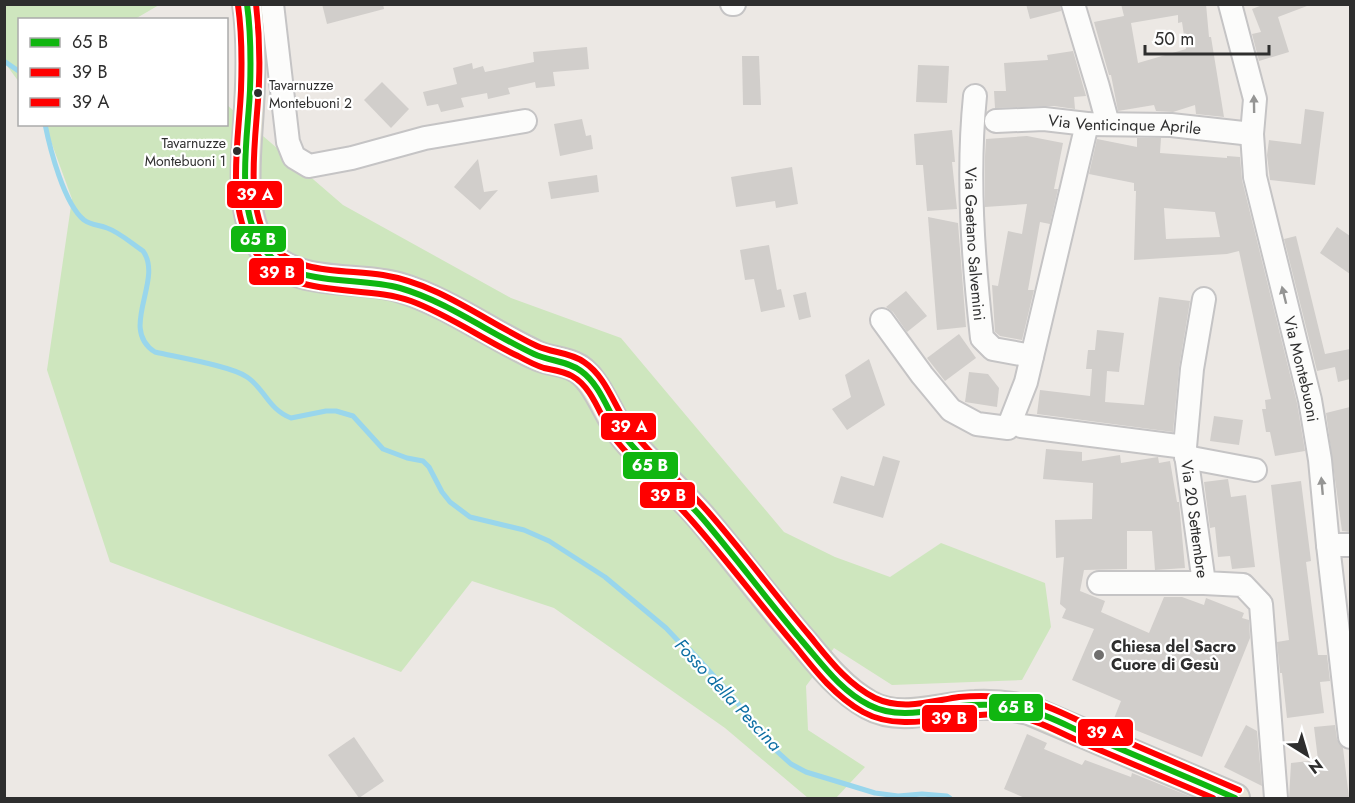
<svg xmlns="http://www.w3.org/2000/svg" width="1355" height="803" viewBox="0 0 1355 803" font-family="Jost,sans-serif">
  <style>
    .green { fill: #cee6be }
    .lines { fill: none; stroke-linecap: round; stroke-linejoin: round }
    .stream { stroke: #99d6ec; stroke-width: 5 }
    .building { fill: #d1cecb; fill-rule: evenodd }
    .minor-casing { stroke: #c5c4c5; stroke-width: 26 }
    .major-casing { stroke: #c6c5c4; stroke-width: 32 }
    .minor { stroke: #fcfcfb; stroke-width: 22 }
    .major { stroke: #e8e4d6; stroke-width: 28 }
    .bus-1-casing { stroke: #fff; stroke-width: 10 }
    .bus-2-casing { stroke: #fff; stroke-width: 10 }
    .bus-3-casing { stroke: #fff; stroke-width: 10 }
    .bus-1 { stroke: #10b610; stroke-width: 6 }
    .bus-2 { stroke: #f00; stroke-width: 6 }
    .bus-3 { stroke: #f00; stroke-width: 6 }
    .oneway { fill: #959594 }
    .bus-dot { fill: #2e2e2e; stroke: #fff; stroke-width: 2 }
    .poi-dot { fill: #706f6e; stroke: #fff; stroke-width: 2 }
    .labels { text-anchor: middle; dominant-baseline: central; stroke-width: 4.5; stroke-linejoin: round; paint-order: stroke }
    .bus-label { font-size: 14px; fill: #2e2e2e; stroke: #fff; text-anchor: start }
    .street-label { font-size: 16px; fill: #2e2e2e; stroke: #fff }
    .poi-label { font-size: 16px; font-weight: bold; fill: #2e2e2e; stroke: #fff; text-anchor: start }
    .water-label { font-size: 18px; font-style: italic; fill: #0d6fa3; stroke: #fff }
    .line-badge { stroke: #fff; stroke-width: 2 }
    .badge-label { font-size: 16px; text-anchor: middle; font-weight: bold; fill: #fff }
  </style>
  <rect width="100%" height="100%" fill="#ece8e4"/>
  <g class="green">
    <path d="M 5,4 L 159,4 L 159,5 L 135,19 L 20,20 L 19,82 L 5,63 Z"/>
    <path d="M 227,105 L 343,205 L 511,298 L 621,338 L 784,532 L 835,557 L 890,577 L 941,543 L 1045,583 L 1051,627 L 1022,680 L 892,685 L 834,648 L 806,686 L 808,730 L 865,767 L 836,798 L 808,798 L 725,728 L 554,608 L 472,581 L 401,672 L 110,562 L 47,370 L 72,199 L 45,125 L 226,124 Z"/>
  </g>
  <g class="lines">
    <g class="stream">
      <path d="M 4,61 L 20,72"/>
      <path d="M 45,124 C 50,149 64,204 84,220 C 91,225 99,225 107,228 C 119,232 131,243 143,251 C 164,280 118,329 155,352 C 176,357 231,366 247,377 C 265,389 268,409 291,418 L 326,411 L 336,411 L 353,416 L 383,449 L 407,458 L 423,461 L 429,467 L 442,492 L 450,502 L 470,517 L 524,530 L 549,541 L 605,577 L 666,628 L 683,646 L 690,650 L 733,697 L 770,745 L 791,764 L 806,772 L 875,793 L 898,796 L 922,794 L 947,796 L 950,798"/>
    </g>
  </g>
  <g class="building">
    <path d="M 322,4 L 383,4 L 384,9 L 327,24 Z"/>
    <path d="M 1026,4 L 1060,4 L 1061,11 L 1030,19 Z"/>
    <path d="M 1121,4 L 1206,4 L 1209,37 L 1211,37 L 1224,117 L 1196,114 L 1195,105 L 1173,112 L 1156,111 L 1154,105 L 1118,111 L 1111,75 L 1109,75 L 1094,22 L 1124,16 ZM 1178,15 L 1178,23 L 1182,22 L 1186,49 L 1138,63 L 1131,23 Z"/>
    <path d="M 1265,4 L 1306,4 L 1307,6 L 1278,17 L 1289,52 L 1259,61 L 1252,34 L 1261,32 L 1252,9 Z"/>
    <path d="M 587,47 L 589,69 L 553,72 L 555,86 L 536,88 L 535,82 L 508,88 L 510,94 L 488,99 L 487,93 L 461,98 L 464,107 L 441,112 L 438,104 L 427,106 L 423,92 L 457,84 L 453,68 L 472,63 L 473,69 L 483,66 L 485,72 L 534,62 L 533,52 Z"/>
    <path d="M 1073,51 L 1086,96 L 1074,97 L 1075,109 L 1054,106 L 995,108 L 994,91 L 1006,91 L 1004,63 L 1048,60 L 1047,55 Z"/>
    <path d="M 742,56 L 759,56 L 761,105 L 743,105 Z"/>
    <path d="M 918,65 L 949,66 L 947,103 L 916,102 Z"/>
    <path d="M 382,82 L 409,109 L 391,128 L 364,100 Z"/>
    <path d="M 1305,109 L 1324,112 L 1315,185 L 1270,180 L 1267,155 L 1269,140 L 1301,144 Z"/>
    <path d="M 582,119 L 586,136 L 591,135 L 593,149 L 560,156 L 554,124 Z"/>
    <path d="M 952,130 L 955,162 L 952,162 L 957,209 L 927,211 L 923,165 L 916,165 L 914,134 Z"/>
    <path d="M 1027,136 L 1063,143 L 1054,189 L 1058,189 L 1050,224 L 1040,222 L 1028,290 L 1034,290 L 1022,340 L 1000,336 L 995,332 L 992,285 L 998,286 L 1008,231 L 1022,234 L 1027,204 L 985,207 L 985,156 L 986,139 Z"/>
    <path d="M 1137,138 L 1161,138 L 1160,153 L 1227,158 L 1227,156 L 1240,157 L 1242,180 L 1297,403 L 1305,451 L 1275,456 L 1270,432 L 1266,432 L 1262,409 L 1266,409 L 1265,400 L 1271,399 L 1239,251 L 1227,254 L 1134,260 L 1136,191 L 1134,191 L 1134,183 L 1089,174 L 1097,139 L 1137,147 ZM 1164,208 L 1215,212 L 1220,237 L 1166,239 Z"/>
    <path d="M 478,159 L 484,192 L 498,190 L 480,210 L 454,187 Z"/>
    <path d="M 792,167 L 798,204 L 776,208 L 775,201 L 736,207 L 731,177 Z"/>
    <path d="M 597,175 L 599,192 L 551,199 L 548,182 Z"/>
    <path d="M 928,217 L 958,223 L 966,327 L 937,330 Z"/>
    <path d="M 1337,227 L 1350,236 L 1350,274 L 1320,253 Z"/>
    <path d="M 1296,236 L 1325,354 L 1350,349 L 1350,379 L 1338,382 L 1335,367 L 1317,371 L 1284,239 Z"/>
    <path d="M 769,245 L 777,290 L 781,289 L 785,307 L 761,312 L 754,279 L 745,280 L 740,250 Z"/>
    <path d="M 906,291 L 927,316 L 907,332 L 893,312 L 886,307 Z"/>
    <path d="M 806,292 L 811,317 L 799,320 L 793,295 Z"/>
    <path d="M 1159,297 L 1190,301 L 1179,368 L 1173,432 L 1037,414 L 1040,390 L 1090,396 L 1092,369 L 1086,369 L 1088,350 L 1095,350 L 1097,330 L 1124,333 L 1119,372 L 1107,371 L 1105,402 L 1144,405 Z"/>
    <path d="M 959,334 L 976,358 L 945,381 L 927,358 Z"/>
    <path d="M 869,359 L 885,405 L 847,430 L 832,409 L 851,397 L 845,375 Z"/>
    <path d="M 969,372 L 988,374 L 999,388 L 997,407 L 965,402 Z"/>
    <path d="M 1350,407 L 1350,532 L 1342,531 L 1326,413 Z"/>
    <path d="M 1214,416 L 1243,420 L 1239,445 L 1210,441 Z"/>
    <path d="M 1046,449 L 1082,452 L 1082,461 L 1120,455 L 1121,463 L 1158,457 L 1159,463 L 1170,461 L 1177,502 L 1179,502 L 1185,568 L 1155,570 L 1152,531 L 1127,531 L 1127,569 L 1084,570 L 1080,591 L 1105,601 L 1101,612 L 1149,633 L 1164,597 L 1182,597 L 1204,605 L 1206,598 L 1244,613 L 1242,618 L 1249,620 L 1250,638 L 1202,757 L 1113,721 L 1121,701 L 1072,680 L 1094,629 L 1062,618 L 1066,609 L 1060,604 L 1064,557 L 1056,558 L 1055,520 L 1092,519 L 1093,483 L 1043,479 Z"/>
    <path d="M 883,456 L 900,461 L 883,518 L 833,503 L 841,476 L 874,486 Z"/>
    <path d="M 1228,479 L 1231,497 L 1246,495 L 1255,567 L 1232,569 L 1230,556 L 1218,557 L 1215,527 L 1210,528 L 1204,482 Z"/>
    <path d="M 1301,481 L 1311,561 L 1306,562 L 1318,655 L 1327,655 L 1330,681 L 1320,682 L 1324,713 L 1287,718 L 1282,673 L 1280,673 L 1277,642 L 1289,640 L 1271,485 Z"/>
    <path d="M 1246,725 L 1257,731 L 1262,786 L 1224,767 Z"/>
    <path d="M 1335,725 L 1337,739 L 1343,748 L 1349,798 L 1289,798 L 1291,763 L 1318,760 L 1314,727 Z"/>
    <path d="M 1027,734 L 1047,743 L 1044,749 L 1082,765 L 1085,760 L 1131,777 L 1132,773 L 1194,798 L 1025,798 L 1004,789 Z"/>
    <path d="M 354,737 L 384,781 L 359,798 L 328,755 Z"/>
  </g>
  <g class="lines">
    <defs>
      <g id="minor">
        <path d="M 272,4 L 288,142 L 294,157 L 309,166 L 352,158 L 425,138 L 525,121"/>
        <path d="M 732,4 L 734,4"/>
        <path d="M 1073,4 L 1098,87 L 1108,124"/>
        <path id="s1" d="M 1230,4 L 1255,99 L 1252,134 L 1255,177 L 1310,400 L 1320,460 L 1328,545 L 1350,737"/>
        <path id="s2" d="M 975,96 C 967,175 973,258 982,338 L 993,349 L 1032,356"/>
        <path id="s3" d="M 996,121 L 1044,119 L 1087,124 L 1171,125 L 1252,134"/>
        <path id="s4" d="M 1204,299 L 1192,369 L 1185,447 L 1204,583 L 1243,585 L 1261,604 L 1276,798"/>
        <path d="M 882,320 L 922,375 L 951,410 L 977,424 L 1008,428 L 1026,382 L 1087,124"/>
        <path d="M 1021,426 L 1185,447"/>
        <path d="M 1186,457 L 1255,470"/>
        <path d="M 1328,545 L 1350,545"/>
        <path d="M 1099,583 L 1204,583"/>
      </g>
      <path id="major" d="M 247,4 C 252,38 251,73 249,107 C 247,151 237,211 263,248 C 293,289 355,275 398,287 C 449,302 491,335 538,356 C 550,361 562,361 573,366 C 596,375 607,414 622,433 C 646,463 676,488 701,517 C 736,558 768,602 804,643 C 822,665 843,691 869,705 C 901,723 941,706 975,705 C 994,704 1011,706 1029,710 L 1235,798"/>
    </defs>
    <use href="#minor" class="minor-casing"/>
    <use href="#major" class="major-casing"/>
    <use href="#minor" class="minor"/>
    <use href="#major" class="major"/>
    <defs>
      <path id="bus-1" d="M 247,4 C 251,33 251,61 250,90 C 248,137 235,203 261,245 C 290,290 355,275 400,288 C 448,302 489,333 534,354 C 549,361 568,361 581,371 C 602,386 609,416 624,436 C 648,466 678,490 703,519 C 737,559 768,601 802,641 C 822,664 841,691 869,705 C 898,720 930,710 960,706 C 981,704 1003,704 1024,709 C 1047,714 1069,727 1090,736 C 1139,757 1187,777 1235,798"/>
      <path id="bus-2" d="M 238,5 C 242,33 242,62 241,90 C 239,141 225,205 254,250 C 287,302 362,283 411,301 C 449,315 482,339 518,356 C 527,361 535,365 544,368 C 553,370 563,371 572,376 C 594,388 601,420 615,439 C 639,469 668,493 693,522 C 729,563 762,607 797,648 C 816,672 836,697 863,712 C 910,738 970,704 1024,718 C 1044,723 1064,735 1083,743 C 1126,761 1170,780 1213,798"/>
      <path id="bus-3" d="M 256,4 C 259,30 260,56 259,82 C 258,127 242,205 270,243 C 296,276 347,269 383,275 C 440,284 486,322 537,346 C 552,353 570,352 584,362 C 608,378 615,410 632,431 C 656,461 685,485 710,514 C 744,553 775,595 809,635 C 828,658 847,684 875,698 C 902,711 932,701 959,697 C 980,695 1001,696 1023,699 C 1047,704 1072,718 1095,728 C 1143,749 1191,769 1239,790"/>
    </defs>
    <use href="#bus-1" class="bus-1-casing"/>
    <use href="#bus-2" class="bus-2-casing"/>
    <use href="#bus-3" class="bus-3-casing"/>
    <use href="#bus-1" class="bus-1"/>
    <use href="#bus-2" class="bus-2"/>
    <use href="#bus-3" class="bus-3"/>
  </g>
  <defs><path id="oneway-solid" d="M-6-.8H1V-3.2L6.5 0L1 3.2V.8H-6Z" transform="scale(1.5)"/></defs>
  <g class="oneway">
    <use href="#oneway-solid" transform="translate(1254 104) rotate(-91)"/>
    <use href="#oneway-solid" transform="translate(1284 295) rotate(-104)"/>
    <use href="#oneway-solid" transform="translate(1322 486) rotate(-95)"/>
  </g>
  <g class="bus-dot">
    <circle cx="258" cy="93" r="5"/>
    <circle cx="237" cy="151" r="5"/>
  </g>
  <circle class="poi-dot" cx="1099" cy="655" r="6"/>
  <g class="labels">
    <g class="bus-label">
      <text x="269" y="85">Tavarnuzze<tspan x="269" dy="18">Montebuoni 2</tspan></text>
      <text x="226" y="143" text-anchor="end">Tavarnuzze<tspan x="226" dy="18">Montebuoni 1</tspan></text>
    </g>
    <g class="street-label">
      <text stroke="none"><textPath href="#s3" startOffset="129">Via Venticinque Aprile</textPath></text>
      <text stroke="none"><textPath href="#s2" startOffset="148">Via Gaetano Salvemini</textPath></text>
      <text stroke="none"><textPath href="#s1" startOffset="374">Via Montebuoni</textPath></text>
      <text stroke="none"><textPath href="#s4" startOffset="222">Via 20 Settembre</textPath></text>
    </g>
    <g class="poi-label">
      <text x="1111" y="646">Chiesa del Sacro<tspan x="1111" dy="18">Cuore di Gesù</tspan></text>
    </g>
    <g class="water-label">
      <text transform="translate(728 695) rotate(47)">Fosso della Pescina</text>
    </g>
  </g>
  <g class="line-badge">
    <rect x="226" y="180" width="57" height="29" rx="6" fill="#f00"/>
    <rect x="230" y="225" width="57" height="28" rx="6" fill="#10b610"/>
    <rect x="248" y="257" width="57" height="29" rx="6" fill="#f00"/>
    <rect x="600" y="412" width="57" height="29" rx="6" fill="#f00"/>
    <rect x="622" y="451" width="57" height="29" rx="6" fill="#10b610"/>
    <rect x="639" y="481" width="57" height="28" rx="6" fill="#f00"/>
    <rect x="988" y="693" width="56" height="29" rx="6" fill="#10b610"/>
    <rect x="921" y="704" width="57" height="29" rx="6" fill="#f00"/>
    <rect x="1077" y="718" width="57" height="29" rx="6" fill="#f00"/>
  </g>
  <g class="badge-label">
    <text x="255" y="200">39 A</text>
    <text x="258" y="245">65 B</text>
    <text x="277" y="278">39 B</text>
    <text x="629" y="432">39 A</text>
    <text x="650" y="471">65 B</text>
    <text x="668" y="501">39 B</text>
    <text x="1016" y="713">65 B</text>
    <text x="949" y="724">39 B</text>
    <text x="1105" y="738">39 A</text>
  </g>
  <rect width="1355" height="803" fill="none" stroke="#2e2e2e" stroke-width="12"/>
  <rect x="18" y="18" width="210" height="108" fill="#ffffff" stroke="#ababab" stroke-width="1.5"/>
  <rect x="30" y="38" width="30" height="9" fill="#10b610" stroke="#ababab" stroke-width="1.5"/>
  <text x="72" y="48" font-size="18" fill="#2e2e2e">65 B</text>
  <rect x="30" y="68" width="30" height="9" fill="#ff0000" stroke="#ababab" stroke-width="1.5"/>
  <text x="72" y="78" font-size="18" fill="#2e2e2e">39 B</text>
  <rect x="30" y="98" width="30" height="9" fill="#ff0000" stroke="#ababab" stroke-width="1.5"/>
  <text x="72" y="108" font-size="18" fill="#2e2e2e">39 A</text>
  <g transform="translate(1307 755) rotate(143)" stroke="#ffffff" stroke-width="4.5" paint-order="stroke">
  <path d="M0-4.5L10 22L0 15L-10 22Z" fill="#2e2e2e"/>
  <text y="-9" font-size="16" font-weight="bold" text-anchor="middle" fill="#2e2e2e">N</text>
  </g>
  <path d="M1145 45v9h124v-9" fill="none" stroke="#2e2e2e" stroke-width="3"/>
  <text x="1154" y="45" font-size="18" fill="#2e2e2e" stroke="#ffffff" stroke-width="4.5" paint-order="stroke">50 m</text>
</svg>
